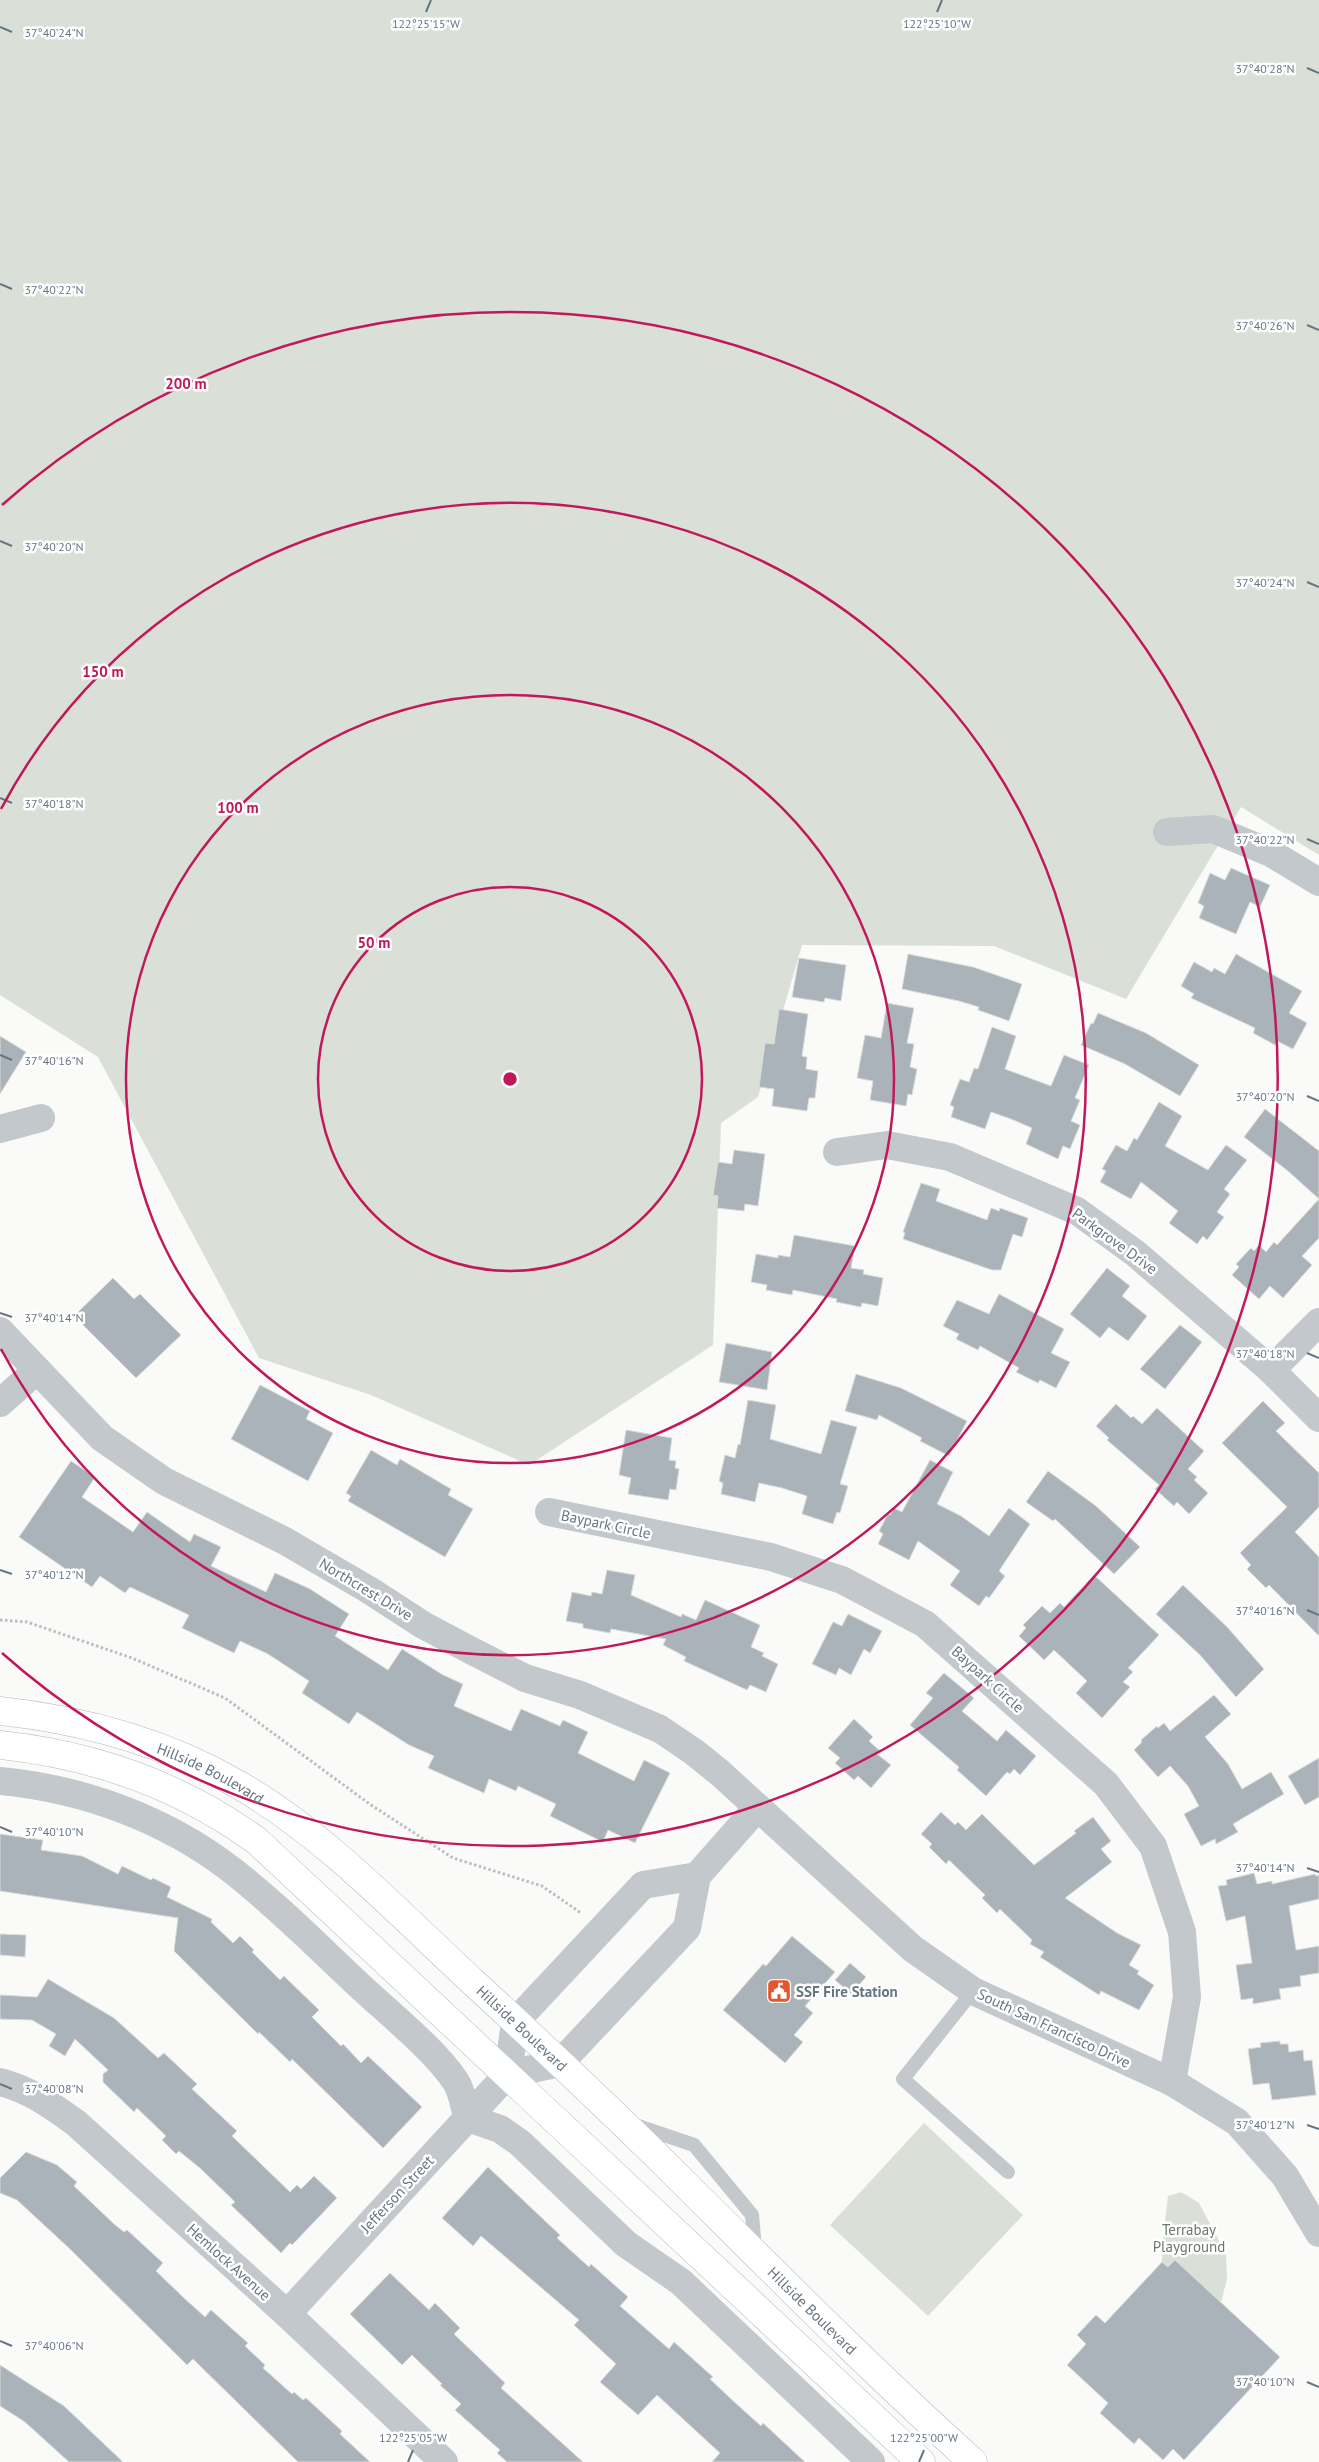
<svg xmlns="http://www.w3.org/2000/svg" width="1319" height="2462" viewBox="0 0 1319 2462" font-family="'PT Sans',sans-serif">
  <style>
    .green { fill: #dadfd7 }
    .building { fill: #aab3b9; stroke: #dcdcda }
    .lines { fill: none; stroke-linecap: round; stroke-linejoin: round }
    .secondary-casing { stroke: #b3babf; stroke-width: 29 }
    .path { stroke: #bbbfc2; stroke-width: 3; stroke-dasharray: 2.5 2.5; stroke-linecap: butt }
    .service { stroke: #c3c8cc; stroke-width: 14 }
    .minor { stroke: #c3c8cc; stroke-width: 28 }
    .secondary { stroke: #fff; stroke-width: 28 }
    .ticks { fill: none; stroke: #657683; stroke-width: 2 }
    .ring { fill: none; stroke: #c2185b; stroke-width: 2.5 }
    .labels { text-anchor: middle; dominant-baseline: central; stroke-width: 5; stroke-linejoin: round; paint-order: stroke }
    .street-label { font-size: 15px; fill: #657683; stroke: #fff }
    .poi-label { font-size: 15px; font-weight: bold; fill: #657683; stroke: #fff; text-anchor: start }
    .park-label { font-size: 15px; fill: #687a64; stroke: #fff }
    .ticks-label { font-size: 12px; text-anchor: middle; fill: #657683; stroke: #fff; stroke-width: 5; stroke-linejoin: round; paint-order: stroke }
    .centre { fill: #c2185b; stroke: #fff; stroke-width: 2.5 }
    .ring-label { font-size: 15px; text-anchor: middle; font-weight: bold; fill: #c2185b; stroke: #fff; stroke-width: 5; stroke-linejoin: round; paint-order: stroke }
  </style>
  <rect width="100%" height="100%" fill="#fafaf8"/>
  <g class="green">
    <path d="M 0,0 L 1319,0 L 1319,855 L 1241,807 L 1126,999 L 994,946 L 802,945 L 758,1097 L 721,1123 L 713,1345 L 529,1465 L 371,1395 L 259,1358 L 98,1057 L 0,995 Z"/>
    <path d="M 924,2123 L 1023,2215 L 928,2316 L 830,2225 Z"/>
    <path d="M 1181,2192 L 1199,2203 L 1226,2254 L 1227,2279 L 1221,2302 L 1175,2260 L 1168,2267 L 1162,2262 L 1162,2245 L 1168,2196 Z"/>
  </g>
  <g class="building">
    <path d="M 1231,868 L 1270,885 L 1260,907 L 1250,902 L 1236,934 L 1199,918 L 1204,906 L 1198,903 L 1210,873 L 1225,880 Z"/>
    <path d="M 908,954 L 973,967 L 1022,984 L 1009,1021 L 978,1010 L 979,1007 L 959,1001 L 902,989 Z"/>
    <path d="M 1236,954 L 1302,991 L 1289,1013 L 1307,1023 L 1293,1049 L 1277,1041 L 1275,1045 L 1253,1033 L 1255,1028 L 1191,998 L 1194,994 L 1181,986 L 1194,962 L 1212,972 L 1214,968 L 1225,974 Z"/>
    <path d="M 799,958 L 846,965 L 841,1001 L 825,998 L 824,1002 L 792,997 Z"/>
    <path d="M 887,1003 L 914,1008 L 907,1043 L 914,1044 L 910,1067 L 917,1069 L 912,1095 L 908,1094 L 906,1106 L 870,1100 L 873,1081 L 857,1078 L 865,1035 L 881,1038 Z"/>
    <path d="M 779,1009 L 808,1014 L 802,1056 L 807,1057 L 806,1069 L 818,1071 L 815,1098 L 809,1098 L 807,1111 L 772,1106 L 774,1089 L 759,1087 L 765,1043 L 774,1044 Z"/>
    <path d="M 1098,1013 L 1146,1033 L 1199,1065 L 1180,1096 L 1125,1064 L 1081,1045 L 1091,1023 L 1093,1024 Z"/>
    <path d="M 992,1027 L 1016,1036 L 1005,1069 L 1051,1086 L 1064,1055 L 1089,1065 L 1075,1098 L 1080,1100 L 1071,1121 L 1080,1125 L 1070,1149 L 1063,1146 L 1058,1159 L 1026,1144 L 1032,1128 L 1011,1119 L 991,1112 L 985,1129 L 951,1117 L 954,1107 L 950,1105 L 960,1079 L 969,1082 L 974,1068 L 978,1069 Z"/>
    <path d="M 0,1036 L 26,1052 L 0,1094 Z"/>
    <path d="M 1159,1102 L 1182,1116 L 1165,1146 L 1208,1170 L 1226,1145 L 1247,1160 L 1224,1189 L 1230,1194 L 1217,1212 L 1224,1217 L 1207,1240 L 1203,1236 L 1197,1244 L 1169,1223 L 1178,1211 L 1141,1182 L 1131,1199 L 1100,1182 L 1106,1171 L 1102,1169 L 1116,1145 L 1127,1151 L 1134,1138 L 1137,1140 Z"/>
    <path d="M 1265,1109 L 1319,1151 L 1319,1238 L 1302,1256 L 1312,1265 L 1283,1298 L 1270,1286 L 1259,1299 L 1232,1275 L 1239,1267 L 1236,1264 L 1251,1248 L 1254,1251 L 1259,1245 L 1266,1252 L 1274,1242 L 1277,1245 L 1319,1199 L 1288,1171 L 1244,1137 Z"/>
    <path d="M 734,1150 L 765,1154 L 758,1206 L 745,1204 L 744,1211 L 717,1208 L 718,1196 L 713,1195 L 718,1162 L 732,1164 Z"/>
    <path d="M 921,1183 L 940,1189 L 936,1201 L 987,1220 L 991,1208 L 999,1211 L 1000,1208 L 1028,1218 L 1022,1237 L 1013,1234 L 1001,1270 L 992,1270 L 903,1239 L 905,1233 L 903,1232 Z"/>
    <path d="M 794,1235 L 855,1246 L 851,1268 L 864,1270 L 863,1274 L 883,1278 L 878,1306 L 862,1303 L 861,1307 L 836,1302 L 837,1299 L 793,1290 L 792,1295 L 766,1290 L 767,1285 L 751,1282 L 756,1254 L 778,1258 L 778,1255 L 790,1257 Z"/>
    <path d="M 1107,1268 L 1130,1286 L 1122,1296 L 1147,1316 L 1128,1341 L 1109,1327 L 1100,1338 L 1070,1314 Z"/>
    <path d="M 113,1278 L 134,1299 L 140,1294 L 181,1335 L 136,1378 L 74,1316 Z"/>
    <path d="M 999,1294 L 1064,1329 L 1051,1353 L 1070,1362 L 1056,1388 L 1040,1380 L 1038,1383 L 1016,1372 L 1019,1368 L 980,1346 L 978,1350 L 956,1339 L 959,1334 L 943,1326 L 957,1300 L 989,1314 Z"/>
    <path d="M 1180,1325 L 1202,1342 L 1165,1389 L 1140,1369 Z"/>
    <path d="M 726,1343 L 772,1352 L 767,1390 L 719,1382 Z"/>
    <path d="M 856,1374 L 901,1388 L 967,1421 L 949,1456 L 920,1441 L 922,1438 L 879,1415 L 877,1420 L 845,1411 Z"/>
    <path d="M 260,1385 L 310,1411 L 306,1419 L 333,1433 L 308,1481 L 231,1439 Z"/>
    <path d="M 748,1400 L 776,1405 L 770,1439 L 821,1454 L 831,1420 L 857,1427 L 840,1484 L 848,1486 L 840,1513 L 837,1512 L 833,1524 L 802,1514 L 807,1496 L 782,1488 L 759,1483 L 755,1502 L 721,1494 L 723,1483 L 719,1481 L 725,1455 L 735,1458 L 738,1444 L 740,1445 Z"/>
    <path d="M 1263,1401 L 1285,1423 L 1276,1431 L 1319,1473 L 1319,1507 L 1295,1532 L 1319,1557 L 1319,1636 L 1269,1585 L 1266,1588 L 1247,1569 L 1251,1565 L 1240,1553 L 1287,1507 L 1222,1443 Z"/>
    <path d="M 1116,1404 L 1131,1418 L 1133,1416 L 1142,1424 L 1157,1408 L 1204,1451 L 1188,1469 L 1197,1477 L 1194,1480 L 1208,1493 L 1189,1514 L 1177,1502 L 1174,1506 L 1155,1489 L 1159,1485 L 1107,1440 L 1109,1438 L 1096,1426 Z"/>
    <path d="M 626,1430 L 672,1438 L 669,1460 L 676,1461 L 675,1468 L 679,1469 L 676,1490 L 670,1489 L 668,1500 L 628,1494 L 631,1478 L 619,1475 Z"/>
    <path d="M 371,1450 L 397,1465 L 400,1459 L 451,1489 L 448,1495 L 473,1509 L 445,1557 L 348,1501 L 351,1496 L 346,1493 Z"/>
    <path d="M 930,1460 L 953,1472 L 937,1504 L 961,1516 L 989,1536 L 1009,1508 L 1030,1524 L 999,1571 L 1005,1576 L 989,1598 L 986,1596 L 979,1606 L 950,1585 L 960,1571 L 918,1541 L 909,1560 L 878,1544 L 883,1534 L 879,1531 L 888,1514 L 890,1515 L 894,1508 L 902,1512 Z"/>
    <path d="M 71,1461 L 95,1477 L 82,1497 L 133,1532 L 147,1512 L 190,1542 L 194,1534 L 221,1547 L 211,1566 L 266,1592 L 275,1573 L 310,1589 L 349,1614 L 335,1636 L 388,1670 L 402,1649 L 443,1675 L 463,1684 L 454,1706 L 511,1731 L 521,1709 L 560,1726 L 563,1720 L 588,1732 L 578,1753 L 634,1781 L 644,1760 L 670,1773 L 635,1843 L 608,1830 L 603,1842 L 550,1816 L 556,1804 L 518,1786 L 516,1791 L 489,1779 L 484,1793 L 428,1768 L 434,1756 L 409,1745 L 357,1712 L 349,1724 L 302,1693 L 309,1681 L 268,1654 L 240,1641 L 234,1653 L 182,1628 L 189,1615 L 130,1587 L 125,1593 L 100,1576 L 92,1587 L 19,1537 Z"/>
    <path d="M 1048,1471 L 1096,1506 L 1140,1547 L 1114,1574 L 1055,1519 L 1053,1521 L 1026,1502 Z"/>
    <path d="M 607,1570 L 635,1575 L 631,1595 L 681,1617 L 682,1614 L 696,1620 L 705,1600 L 760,1625 L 751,1647 L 764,1653 L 762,1656 L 778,1664 L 766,1692 L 750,1685 L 747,1690 L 684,1661 L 686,1657 L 663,1645 L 666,1639 L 611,1629 L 610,1633 L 583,1628 L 583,1624 L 566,1621 L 572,1592 L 591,1596 L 592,1592 L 602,1594 Z"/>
    <path d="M 1094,1575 L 1159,1635 L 1128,1668 L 1133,1672 L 1123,1682 L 1130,1687 L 1102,1718 L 1076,1693 L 1087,1681 L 1054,1650 L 1044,1660 L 1019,1636 L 1026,1628 L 1023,1625 L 1042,1606 L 1050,1613 L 1060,1603 L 1064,1607 Z"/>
    <path d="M 1183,1585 L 1227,1627 L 1264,1669 L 1236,1697 L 1200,1655 L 1156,1614 Z"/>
    <path d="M 848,1614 L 882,1631 L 870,1653 L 864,1649 L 851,1675 L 839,1668 L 836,1675 L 812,1664 L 833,1622 L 842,1626 Z"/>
    <path d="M 944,1673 L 974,1698 L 962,1711 L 997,1741 L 1006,1730 L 1036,1756 L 1020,1775 L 1014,1769 L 1010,1774 L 1007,1772 L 986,1796 L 957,1770 L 959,1767 L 910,1725 L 933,1698 L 926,1693 Z"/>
    <path d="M 1214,1695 L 1231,1714 L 1205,1737 L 1228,1764 L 1242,1789 L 1271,1772 L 1284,1794 L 1233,1824 L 1238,1832 L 1216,1844 L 1215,1839 L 1201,1846 L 1184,1814 L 1199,1806 L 1188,1786 L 1170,1766 L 1158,1777 L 1134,1750 L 1142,1742 L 1141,1740 L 1157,1726 L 1158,1728 L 1164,1723 L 1170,1731 Z"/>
    <path d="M 854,1719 L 873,1737 L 869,1741 L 880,1751 L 877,1754 L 891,1765 L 871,1788 L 858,1776 L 854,1780 L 835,1763 L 840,1758 L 828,1748 Z"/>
    <path d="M 1319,1758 L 1319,1797 L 1305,1805 L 1288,1776 Z"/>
    <path d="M 941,1812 L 955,1825 L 958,1822 L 966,1830 L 982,1814 L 1034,1865 L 1076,1833 L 1074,1831 L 1093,1817 L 1111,1841 L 1101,1849 L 1112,1862 L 1065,1898 L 1117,1933 L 1141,1945 L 1129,1965 L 1139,1971 L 1137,1974 L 1154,1985 L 1139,2010 L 1101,1991 L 1099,1995 L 1040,1957 L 1044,1952 L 1030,1944 L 1032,1940 L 1000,1909 L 997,1913 L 982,1898 L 985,1895 L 949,1860 L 946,1864 L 929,1847 L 932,1844 L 921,1834 Z"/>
    <path d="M 0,1834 L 43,1840 L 41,1850 L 82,1856 L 118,1874 L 122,1866 L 151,1880 L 153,1878 L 171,1887 L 167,1897 L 212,1919 L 211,1922 L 233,1943 L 240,1936 L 254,1950 L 252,1952 L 280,1980 L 284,1976 L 319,2010 L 312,2017 L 341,2046 L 343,2044 L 361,2063 L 368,2056 L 422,2107 L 383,2148 L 292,2059 L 290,2062 L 259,2032 L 258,2034 L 174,1951 L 178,1918 L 0,1891 Z"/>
    <path d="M 1254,1873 L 1257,1884 L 1272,1881 L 1272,1884 L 1315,1874 L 1316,1876 L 1319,1875 L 1319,1899 L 1289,1906 L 1296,1950 L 1319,1946 L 1319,1973 L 1300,1976 L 1301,1986 L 1279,1989 L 1281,1999 L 1253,2004 L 1253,1998 L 1241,2000 L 1236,1965 L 1252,1963 L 1245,1916 L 1226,1921 L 1218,1886 L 1227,1885 L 1226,1880 Z"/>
    <path d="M 0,1934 L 26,1935 L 25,1957 L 0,1955 Z"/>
    <path d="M 792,1936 L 835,1972 L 805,2006 L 813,2013 L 794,2035 L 803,2042 L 785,2063 L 723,2010 L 763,1964 L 766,1966 Z"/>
    <path d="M 850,1963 L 866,1977 L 851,1994 L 835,1980 Z"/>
    <path d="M 48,1979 L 114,2018 L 158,2058 L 164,2053 L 197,2084 L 192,2089 L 237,2131 L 232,2136 L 290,2192 L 297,2185 L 301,2189 L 314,2176 L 337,2198 L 292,2245 L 290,2243 L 281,2253 L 231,2205 L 235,2202 L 201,2169 L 179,2151 L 176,2154 L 162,2140 L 166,2136 L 137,2108 L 134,2112 L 103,2082 L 103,2074 L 108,2070 L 75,2039 L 65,2056 L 49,2046 L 56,2034 L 32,2020 L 0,2019 L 0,1995 L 37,1997 Z"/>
    <path d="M 1280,2041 L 1280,2044 L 1288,2044 L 1289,2052 L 1303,2050 L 1304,2061 L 1312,2060 L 1316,2095 L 1272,2100 L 1269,2083 L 1253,2085 L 1248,2049 L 1261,2047 L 1260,2043 Z"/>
    <path d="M 26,2152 L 57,2165 L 77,2182 L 74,2186 L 114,2224 L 124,2232 L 127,2230 L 163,2263 L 156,2271 L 184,2298 L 205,2317 L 211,2310 L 248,2343 L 245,2346 L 265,2365 L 263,2368 L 292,2394 L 294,2392 L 303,2400 L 306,2398 L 342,2431 L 340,2434 L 370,2462 L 298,2462 L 193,2359 L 187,2365 L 70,2249 L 17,2200 L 0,2193 L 0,2178 Z"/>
    <path d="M 488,2167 L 560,2235 L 557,2238 L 589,2267 L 591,2264 L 628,2297 L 620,2306 L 669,2349 L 674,2342 L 713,2377 L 710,2379 L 731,2399 L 761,2426 L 763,2423 L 805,2462 L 712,2462 L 720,2453 L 657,2395 L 638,2415 L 600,2382 L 616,2364 L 574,2325 L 579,2320 L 481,2236 L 473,2246 L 442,2218 Z"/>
    <path d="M 1175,2260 L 1280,2357 L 1184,2460 L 1173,2449 L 1163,2460 L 1139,2438 L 1134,2444 L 1100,2413 L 1108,2403 L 1067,2365 L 1086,2344 L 1077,2335 L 1096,2315 L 1105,2323 L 1162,2262 L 1168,2267 Z"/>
    <path d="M 390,2273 L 429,2310 L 435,2303 L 460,2328 L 454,2334 L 505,2383 L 501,2388 L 583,2462 L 507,2462 L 497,2453 L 500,2450 L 455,2410 L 461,2404 L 440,2385 L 442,2384 L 412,2355 L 402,2365 L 350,2314 Z"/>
    <path d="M 0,2365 L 64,2406 L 123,2462 L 69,2462 L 25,2422 L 0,2406 Z"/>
  </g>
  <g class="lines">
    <defs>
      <g id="secondary">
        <path id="s1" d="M 0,1711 C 84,1720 165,1742 239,1785 C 327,1836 399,1914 474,1983 C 537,2041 600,2100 661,2160 C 764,2262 865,2365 973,2462"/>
        <path d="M 0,1745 C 95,1755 180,1785 257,1841 L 921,2462"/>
      </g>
    </defs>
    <use href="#secondary" class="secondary-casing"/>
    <path class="path" d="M 0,1620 L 27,1622 L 132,1658 L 225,1698 L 371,1805 L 453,1858 L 542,1886 L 581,1913"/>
    <g class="service">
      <path d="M 973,1991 L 903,2079 L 1008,2172"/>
      <path d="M 632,2124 L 694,2145 L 752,2215 L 755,2249"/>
    </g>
    <g class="minor">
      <path d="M 1167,832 L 1213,829 L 1271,853 L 1319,882"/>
      <path d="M 0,1129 L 41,1118"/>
      <path d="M 837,1152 L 887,1145 L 950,1157 L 1077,1211 L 1135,1253 L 1271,1370 L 1319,1418"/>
      <path d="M 0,1331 L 102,1438 L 164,1481 L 285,1541 L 369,1590 L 423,1625 L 472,1651 L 525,1678 L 580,1695 L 660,1729 L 694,1752 L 720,1773 L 913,1949 L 973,1991 L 1172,2082 L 1237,2122 L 1285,2176 L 1319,2233"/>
      <path d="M 1271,1370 L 1319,1322"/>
      <path d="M 0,1403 L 37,1370"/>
      <path d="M 549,1512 L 771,1557 L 842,1580 L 925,1624 L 1106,1784 L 1153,1846 L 1182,1932 L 1187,1997 L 1172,2082"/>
      <path d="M 0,1781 C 84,1789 166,1819 233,1871 C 279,1907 320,1949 362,1988 C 390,2014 436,2051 456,2082 C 462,2091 464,2107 468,2118"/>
      <path d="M 508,2074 L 560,2063 L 687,1928 L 697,1876 L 757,1808"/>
      <path d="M 508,2074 L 515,2022 L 643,1885 L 697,1876"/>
      <path d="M 0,2082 C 29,2089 52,2106 76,2123 L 287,2314 L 444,2462"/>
      <path d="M 468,2118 L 500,2129 L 520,2143 L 626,2244 L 681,2282 L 871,2462"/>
      <path d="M 287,2314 L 508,2074"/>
    </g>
    <use href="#secondary" class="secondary"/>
  </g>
  <path class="ticks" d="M 426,12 L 431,0M 937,12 L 942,0M 0,27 L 12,32M 1307,68 L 1319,73M 0,284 L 12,289M 1307,325 L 1319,330M 0,541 L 12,546M 1307,582 L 1319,587M 0,798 L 12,803M 1307,839 L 1319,844M 0,1055 L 12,1060M 1307,1096 L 1319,1101M 0,1313 L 12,1317M 1307,1353 L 1319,1358M 0,1570 L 12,1574M 1307,1610 L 1319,1615M 0,1827 L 12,1832M 1307,1868 L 1319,1872M 0,2084 L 12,2089M 1307,2125 L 1319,2129M 0,2341 L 12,2346M 1307,2382 L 1319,2387M 408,2462 L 413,2450M 919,2462 L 924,2450"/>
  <g class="ring">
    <circle cx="510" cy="1079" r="192"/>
    <circle cx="510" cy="1079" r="384"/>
    <path d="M1 809A576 576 0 1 1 1 1349"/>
    <path d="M2 505A767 767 0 1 1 2 1653"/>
  </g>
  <defs>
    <symbol id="civic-square" viewBox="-11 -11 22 22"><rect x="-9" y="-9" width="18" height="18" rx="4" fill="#e4572e" stroke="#fff"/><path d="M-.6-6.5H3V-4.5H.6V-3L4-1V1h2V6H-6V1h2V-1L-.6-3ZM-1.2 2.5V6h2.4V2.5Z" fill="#fff"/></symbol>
  </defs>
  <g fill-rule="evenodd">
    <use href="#civic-square" x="765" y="1977" width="28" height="28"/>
  </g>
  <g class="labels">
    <g class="street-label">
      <text transform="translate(1115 1241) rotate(36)">Parkgrove Drive</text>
      <text transform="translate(606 1524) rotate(12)">Baypark Circle</text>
      <text transform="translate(366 1589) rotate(31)">Northcrest Drive</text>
      <text transform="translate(988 1679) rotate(42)">Baypark Circle</text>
      <text stroke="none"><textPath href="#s1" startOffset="221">Hillside Boulevard</textPath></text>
      <text stroke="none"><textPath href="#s1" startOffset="626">Hillside Boulevard</textPath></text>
      <text transform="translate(1054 2028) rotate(25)">South San Francisco Drive</text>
      <text transform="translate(397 2194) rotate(-47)">Jefferson Street</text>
      <text transform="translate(229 2262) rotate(42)">Hemlock Avenue</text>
      <text stroke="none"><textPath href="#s1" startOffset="1031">Hillside Boulevard</textPath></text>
    </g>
    <g class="poi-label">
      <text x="796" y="1991">SSF Fire Station</text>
    </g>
    <g class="park-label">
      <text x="1189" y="2229">Terrabay<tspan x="1189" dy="17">Playground</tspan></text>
    </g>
  </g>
  <g class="ticks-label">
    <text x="937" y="28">122°25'10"W</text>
    <text x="426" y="28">122°25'15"W</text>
    <text x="54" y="37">37°40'24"N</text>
    <text x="1265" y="73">37°40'28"N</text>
    <text x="54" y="294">37°40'22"N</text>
    <text x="1265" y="330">37°40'26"N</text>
    <text x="54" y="551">37°40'20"N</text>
    <text x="1265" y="587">37°40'24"N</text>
    <text x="54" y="808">37°40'18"N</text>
    <text x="1265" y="844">37°40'22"N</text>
    <text x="54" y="1065">37°40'16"N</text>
    <text x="1265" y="1101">37°40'20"N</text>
    <text x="54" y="1322">37°40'14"N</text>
    <text x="1265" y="1358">37°40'18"N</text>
    <text x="54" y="1579">37°40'12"N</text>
    <text x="1265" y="1615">37°40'16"N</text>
    <text x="54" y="1836">37°40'10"N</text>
    <text x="1265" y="1872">37°40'14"N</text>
    <text x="54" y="2093">37°40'08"N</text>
    <text x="1265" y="2129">37°40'12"N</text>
    <text x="54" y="2350">37°40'06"N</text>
    <text x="1265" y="2386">37°40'10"N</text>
    <text x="413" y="2442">122°25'05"W</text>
    <text x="924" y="2442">122°25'00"W</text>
  </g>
  <circle cx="510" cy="1079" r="8" class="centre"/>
  <g class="ring-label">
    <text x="186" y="389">200 m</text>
    <text x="103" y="677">150 m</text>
    <text x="238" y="813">100 m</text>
    <text x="374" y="948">50 m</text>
  </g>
</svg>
